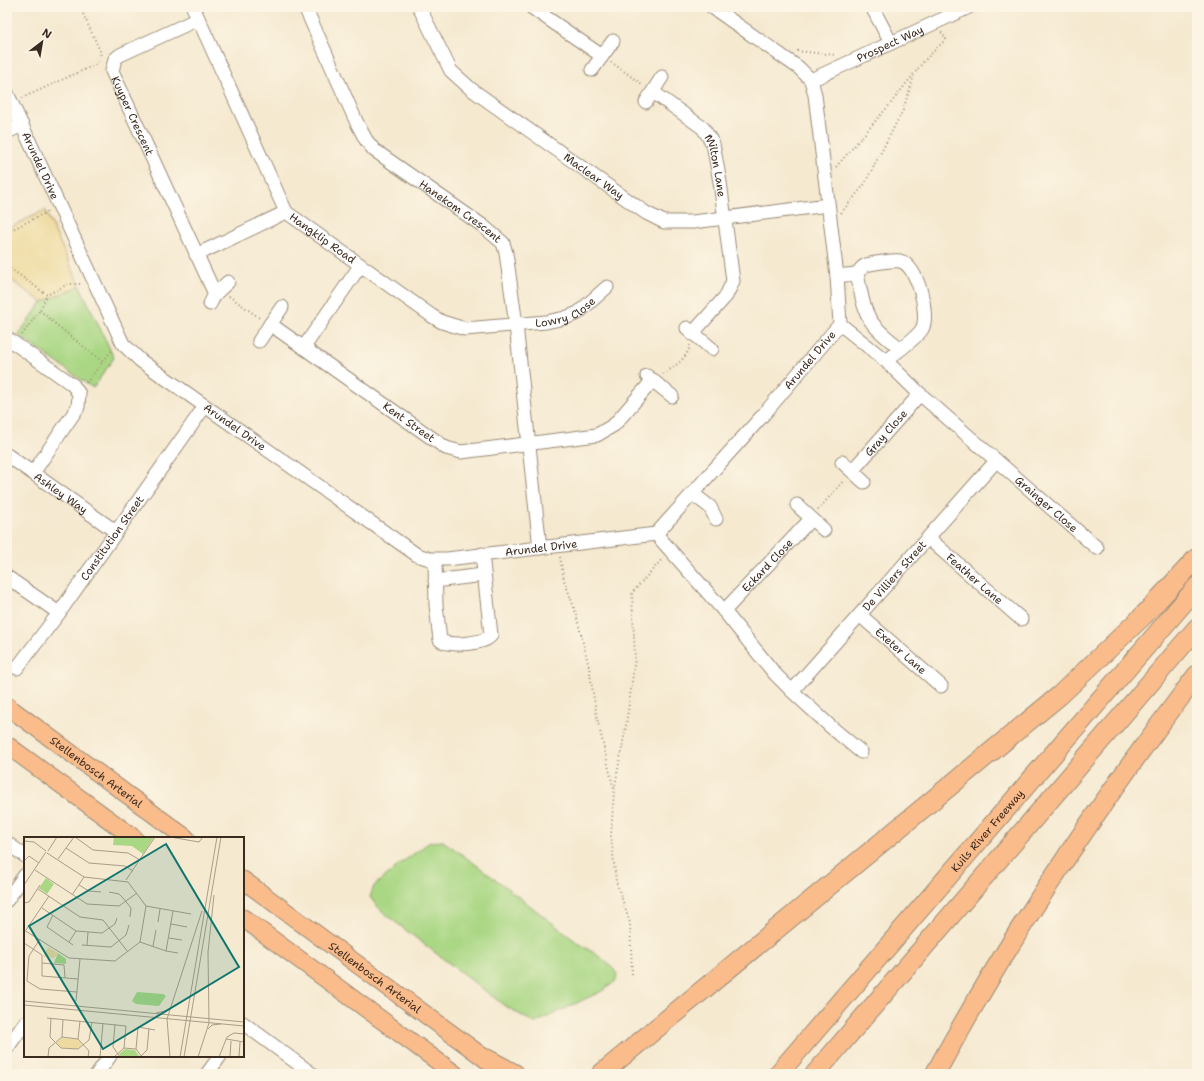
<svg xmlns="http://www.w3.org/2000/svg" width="1204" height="1081" viewBox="0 0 1204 1081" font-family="'Shantell Sans',sans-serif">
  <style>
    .green { fill: #aad784; stroke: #728051 }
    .sand { fill: #eeda9e; stroke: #94825e }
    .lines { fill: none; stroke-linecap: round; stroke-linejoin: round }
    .minor-casing { stroke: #988a77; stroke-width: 15 }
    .major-casing { stroke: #988a77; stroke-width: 19 }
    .highway-casing { stroke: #988a77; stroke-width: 21 }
    .path { stroke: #988a77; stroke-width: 2; stroke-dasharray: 1 3; stroke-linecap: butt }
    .minor { stroke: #fff; stroke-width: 13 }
    .major { stroke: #fabc8b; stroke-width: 17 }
    .highway { stroke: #fabc8b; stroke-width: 19 }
    .labels { text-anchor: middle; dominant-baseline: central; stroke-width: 3; stroke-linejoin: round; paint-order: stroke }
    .street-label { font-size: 11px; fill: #3b2a1e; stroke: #fcf5e5 }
    .inset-road { fill: none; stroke: #ab9d89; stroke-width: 1 }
    .view { fill: #0f766e; fill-opacity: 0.15; stroke: #0f766e; stroke-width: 2 }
    .inset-edge { fill: none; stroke: #3b2a1e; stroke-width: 2 }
  </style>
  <rect width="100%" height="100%" fill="#fcf5e5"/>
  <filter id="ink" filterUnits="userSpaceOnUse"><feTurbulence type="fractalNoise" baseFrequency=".025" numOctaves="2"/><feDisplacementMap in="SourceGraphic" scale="8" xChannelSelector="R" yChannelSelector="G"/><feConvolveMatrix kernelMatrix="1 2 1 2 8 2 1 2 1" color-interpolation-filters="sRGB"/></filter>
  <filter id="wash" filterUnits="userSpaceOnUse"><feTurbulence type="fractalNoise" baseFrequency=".012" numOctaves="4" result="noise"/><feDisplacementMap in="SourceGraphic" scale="16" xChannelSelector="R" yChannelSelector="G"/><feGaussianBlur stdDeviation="0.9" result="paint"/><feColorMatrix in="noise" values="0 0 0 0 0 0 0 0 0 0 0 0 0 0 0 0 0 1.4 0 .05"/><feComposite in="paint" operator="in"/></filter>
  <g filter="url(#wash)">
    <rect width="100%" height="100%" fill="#f5e9d0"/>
    <g class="green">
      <path d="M 80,286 L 114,358 L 93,388 L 18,335 L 42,302 Z"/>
      <path d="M 443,841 C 486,871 528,904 570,937 C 585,949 606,957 617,974 L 616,981 L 602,991 L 535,1023 L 505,1006 L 390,918 L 376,905 L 370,897 L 374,886 L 404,861 L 430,842 Z"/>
    </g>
    <path class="sand" d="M 45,210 L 80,286 L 42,302 L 7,277 L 7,229 Z"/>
  </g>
  <g filter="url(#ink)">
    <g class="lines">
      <defs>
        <g id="minor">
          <path id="s1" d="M 193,7 L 286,212 L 432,316 L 442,322 L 465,329 L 546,322 L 565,318 L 578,313 L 607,287"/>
          <path id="s2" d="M 305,7 L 356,121 L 366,140 L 374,150 L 483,226 L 503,243 L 506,253 L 516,325 L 540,548"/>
          <path id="s3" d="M 419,7 L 451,71 L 471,89 L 646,213 L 664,222 L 693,222 L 828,205"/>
          <path d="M 531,7 L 602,56"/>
          <path d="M 872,7 L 891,43"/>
          <path id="s4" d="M 198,19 L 120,55 L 115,59 L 112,71 L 215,294"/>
          <path d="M 592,70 L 613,41"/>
          <path id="s5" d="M 811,80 L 969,7"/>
          <path id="s6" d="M 653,92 L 703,128 L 713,144 L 720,182 L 733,281 L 726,296 L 692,334"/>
          <path id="s7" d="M 7,93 L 123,344 L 141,361 L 417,555 L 430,559 L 447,559 L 656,534 L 764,414 L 840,324 L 837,276 L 815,95 L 811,80 L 799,68 L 712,7"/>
          <path d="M 646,102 L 662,77"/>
          <path d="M 7,132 L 22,125"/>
          <path d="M 196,255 L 286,212"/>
          <path d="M 857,274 C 866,316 864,321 900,348"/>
          <path d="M 837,276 C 842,275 849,275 855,274 C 859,273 861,267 866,265 C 873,263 894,260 900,261 C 918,265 930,316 922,329 C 918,337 895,353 886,361"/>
          <path d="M 210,304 L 215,294 L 228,282"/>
          <path id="s8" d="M 270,324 L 446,448 L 461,452 L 597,435 L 614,425 L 653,380"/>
          <path id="s9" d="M 840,324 L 886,361 L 920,394 L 1097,548"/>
          <path d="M 687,328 L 712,349"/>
          <path d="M 7,338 L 73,385 L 79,394 L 78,407 L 33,473"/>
          <path d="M 259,341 L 282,307"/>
          <path d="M 304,347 L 360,266"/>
          <path d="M 647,376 L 672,396"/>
          <path id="s10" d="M 7,455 L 115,531"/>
          <path d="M 842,462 L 864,482"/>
          <path id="s11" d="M 852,471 L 920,394"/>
          <path d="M 693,494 L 710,507 L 716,519"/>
          <path d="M 797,505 L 824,530"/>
          <path id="s12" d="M 656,534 L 724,611 L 775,674 L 792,691 L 996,461"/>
          <path id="s13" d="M 928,538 L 1021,619"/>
          <path d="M 435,560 L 436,605 L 440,640 C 447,647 486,644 491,635 L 482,554"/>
          <path d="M 7,577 L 59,613"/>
          <path d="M 435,581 L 483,575"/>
          <path id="s14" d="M 724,611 L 811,519"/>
          <path id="s15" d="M 861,616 L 941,686"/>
          <path id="s16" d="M 17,668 L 59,613 L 205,406"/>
          <path d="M 792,691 L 831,727 L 861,752"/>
          <path d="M 7,843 L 25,856"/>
          <path d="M 7,900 L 25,875"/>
          <path d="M 243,1023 L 312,1074"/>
          <path d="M 7,1048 L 25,1023"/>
          <path d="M 97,1074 L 110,1056"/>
          <path d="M 207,1074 L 220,1056"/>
        </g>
        <g id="major">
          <path id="s17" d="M 7,706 L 186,838"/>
          <path d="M 7,745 L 134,838"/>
          <path id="s18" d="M 243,880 L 498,1068"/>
          <path d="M 243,918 L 455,1074"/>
        </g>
        <g id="highway">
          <path d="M 487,1059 L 515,1074"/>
          <path d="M 601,1074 L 1060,695 L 1144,615 L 1197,558"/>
          <path id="s19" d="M 778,1074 L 1197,587"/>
          <path d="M 815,1074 L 1197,628"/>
          <path d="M 935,1074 C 1011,934 1100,802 1197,675"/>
        </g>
      </defs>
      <use href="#minor" class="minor-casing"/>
      <use href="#major" class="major-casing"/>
      <use href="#highway" class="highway-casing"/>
      <g class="path">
        <path d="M 797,51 L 836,55"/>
        <path d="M 611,62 L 643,85"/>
        <path d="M 22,98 L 97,64 L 101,53 L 80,7"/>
        <path d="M 836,167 L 891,103 L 924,61 L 946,39 L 941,32"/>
        <path d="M 841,213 L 864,185 L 903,110 L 914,76"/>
        <path d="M 7,232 L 49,211"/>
        <path d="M 7,266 L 47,295 L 68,284 L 82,284"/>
        <path d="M 229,296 L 261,319"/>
        <path d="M 40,310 L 54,323 L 103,362"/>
        <path d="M 22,335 L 40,310 L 47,295"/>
        <path d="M 663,374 C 673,368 688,358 690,345"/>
        <path d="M 86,383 L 113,349"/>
        <path d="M 818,510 L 844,480"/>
        <path d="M 560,557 L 564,580 L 575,610 L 589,667 L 597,718 L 614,790"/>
        <path d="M 7,682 L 11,678"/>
        <path d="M 632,974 L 630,923 L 616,881 L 611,836 L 614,791 L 626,726 L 635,659 L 632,593 L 663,558"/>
      </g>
      <use href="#minor" class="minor"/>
      <use href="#major" class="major"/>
      <use href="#highway" class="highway"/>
    </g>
  </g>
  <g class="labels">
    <g class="street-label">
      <text stroke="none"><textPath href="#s5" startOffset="87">Prospect Way</textPath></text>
      <text stroke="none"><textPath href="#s4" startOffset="154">Kuyper Crescent</textPath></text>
      <text stroke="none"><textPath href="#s7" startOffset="80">Arundel Drive</textPath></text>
      <text stroke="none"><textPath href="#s6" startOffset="102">Milton Lane</textPath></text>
      <text stroke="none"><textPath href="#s3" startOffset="249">Maclear Way</textPath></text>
      <text stroke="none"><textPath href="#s2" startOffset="265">Hanekom Crescent</textPath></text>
      <text stroke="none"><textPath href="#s1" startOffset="270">Hangklip Road</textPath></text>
      <text stroke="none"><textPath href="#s1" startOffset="543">Lowry Close</textPath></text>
      <text stroke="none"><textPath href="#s7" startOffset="1112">Arundel Drive</textPath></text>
      <text stroke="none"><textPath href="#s8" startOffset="170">Kent Street</textPath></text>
      <text stroke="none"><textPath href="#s7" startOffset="416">Arundel Drive</textPath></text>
      <text stroke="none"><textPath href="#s11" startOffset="51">Gray Close</textPath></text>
      <text stroke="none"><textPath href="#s10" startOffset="66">Ashley Way</textPath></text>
      <text stroke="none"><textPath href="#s9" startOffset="274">Grainger Close</textPath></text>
      <text stroke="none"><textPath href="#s16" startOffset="161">Constitution Street</textPath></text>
      <text stroke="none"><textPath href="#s7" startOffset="764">Arundel Drive</textPath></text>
      <text stroke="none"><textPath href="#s14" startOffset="63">Eckard Close</textPath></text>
      <text stroke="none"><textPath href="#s12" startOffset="362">De Villiers Street</textPath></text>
      <text stroke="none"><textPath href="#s13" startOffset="62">Feather Lane</textPath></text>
      <text stroke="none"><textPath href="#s15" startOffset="53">Exeter Lane</textPath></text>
      <text stroke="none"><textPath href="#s17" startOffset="111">Stellenbosch Arterial</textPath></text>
      <text stroke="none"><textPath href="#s19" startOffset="321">Kuils River Freeway</textPath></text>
      <text stroke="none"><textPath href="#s18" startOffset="164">Stellenbosch Arterial</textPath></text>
    </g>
  </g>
  <g transform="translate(24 837)">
    <rect width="220" height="220" fill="#f5e9d0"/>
    <path d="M 90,0 L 130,0 L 119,17 L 108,9 L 89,8 ZM 22,41 L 30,47 L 23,57 L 15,51 ZM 34,116 L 42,122 L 42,127 L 30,126 ZM 113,155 L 139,157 L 142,159 L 135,169 L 112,167 L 108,164 ZM 101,212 L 111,213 L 115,219 L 97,220 L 95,217 Z" fill="#aad784"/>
    <path d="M 24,110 L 34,116 L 30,121 L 19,120 ZM 38,201 L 53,202 L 58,207 L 54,212 L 36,210 L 32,206 Z" fill="#eeda9e"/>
    <path class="inset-road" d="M 51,0 L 69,13 L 104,16 L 116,23M 146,0 L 175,5 L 179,0M 0,4 L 10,5 L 22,14M 42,11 L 65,26 L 101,29 L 109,34M 24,14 L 33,0M 34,22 L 50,0M 0,24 L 5,19 L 15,26M 11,33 L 63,67 L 95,69 L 113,56M 102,43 L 131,0M 0,48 L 22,15M 55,48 L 65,54 L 77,55M 14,52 L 56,80 L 79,83 L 104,115M 85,55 L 95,57 L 99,61 L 107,71 L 106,80M 48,58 L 60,40M 0,66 L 5,65 L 16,48M 122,69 L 167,77M 18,71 L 52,94 L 78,96 L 91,87 L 93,81M 29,78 L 23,90 L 49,108M 134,85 L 136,72M 147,87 L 163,90M 0,93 L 45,121 L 91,124 L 116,105 L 122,69 L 104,45 L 60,40 L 23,16M 2,93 L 25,59M 145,101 L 158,103M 16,102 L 5,119 L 3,144 L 16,152 L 53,155M 45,105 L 52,94M 116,105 L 142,114 L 149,74M 0,106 L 18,118 L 18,139 L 54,142M 58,108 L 87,110 L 102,98 L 105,88M 63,108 L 64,95M 129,109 L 132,93M 142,114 L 154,116M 18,126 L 40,128 L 41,141M 0,164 L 220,185M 52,164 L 56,122M 0,168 L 220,189M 132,176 L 145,173M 23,181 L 102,189 L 100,211M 27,181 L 26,200 L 37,211 L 54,212 L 65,203 L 68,185M 91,187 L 89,210 L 96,220M 184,192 L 188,188 L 197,187M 38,200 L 39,183M 54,202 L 56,184M 202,202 L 220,205M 112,212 L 114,190 L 131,193M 117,219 L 123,213 L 125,191M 24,220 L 25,211 L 38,200 L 54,202 L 65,214 L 64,220M 76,220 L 79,186M 90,220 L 100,211 L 112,212 L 118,220M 146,220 L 143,182 L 178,74M 156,220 L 193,0M 160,220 L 197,0M 174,220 L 185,186 L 184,115 L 190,58M 195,220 L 203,200 L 210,196 L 220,197M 206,220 L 207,204M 215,220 L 216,205"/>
    <path class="view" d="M 142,7 L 215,130 L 79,212 L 5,89 Z"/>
    <rect width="220" height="220" class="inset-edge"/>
  </g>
  <rect width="1204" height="1081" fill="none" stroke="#fcf5e5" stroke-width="24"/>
  <g transform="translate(42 42) rotate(31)" stroke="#fcf5e5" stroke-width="3" paint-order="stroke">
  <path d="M0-3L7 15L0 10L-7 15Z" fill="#3b2a1e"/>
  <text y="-6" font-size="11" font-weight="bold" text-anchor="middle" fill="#3b2a1e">N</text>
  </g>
</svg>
